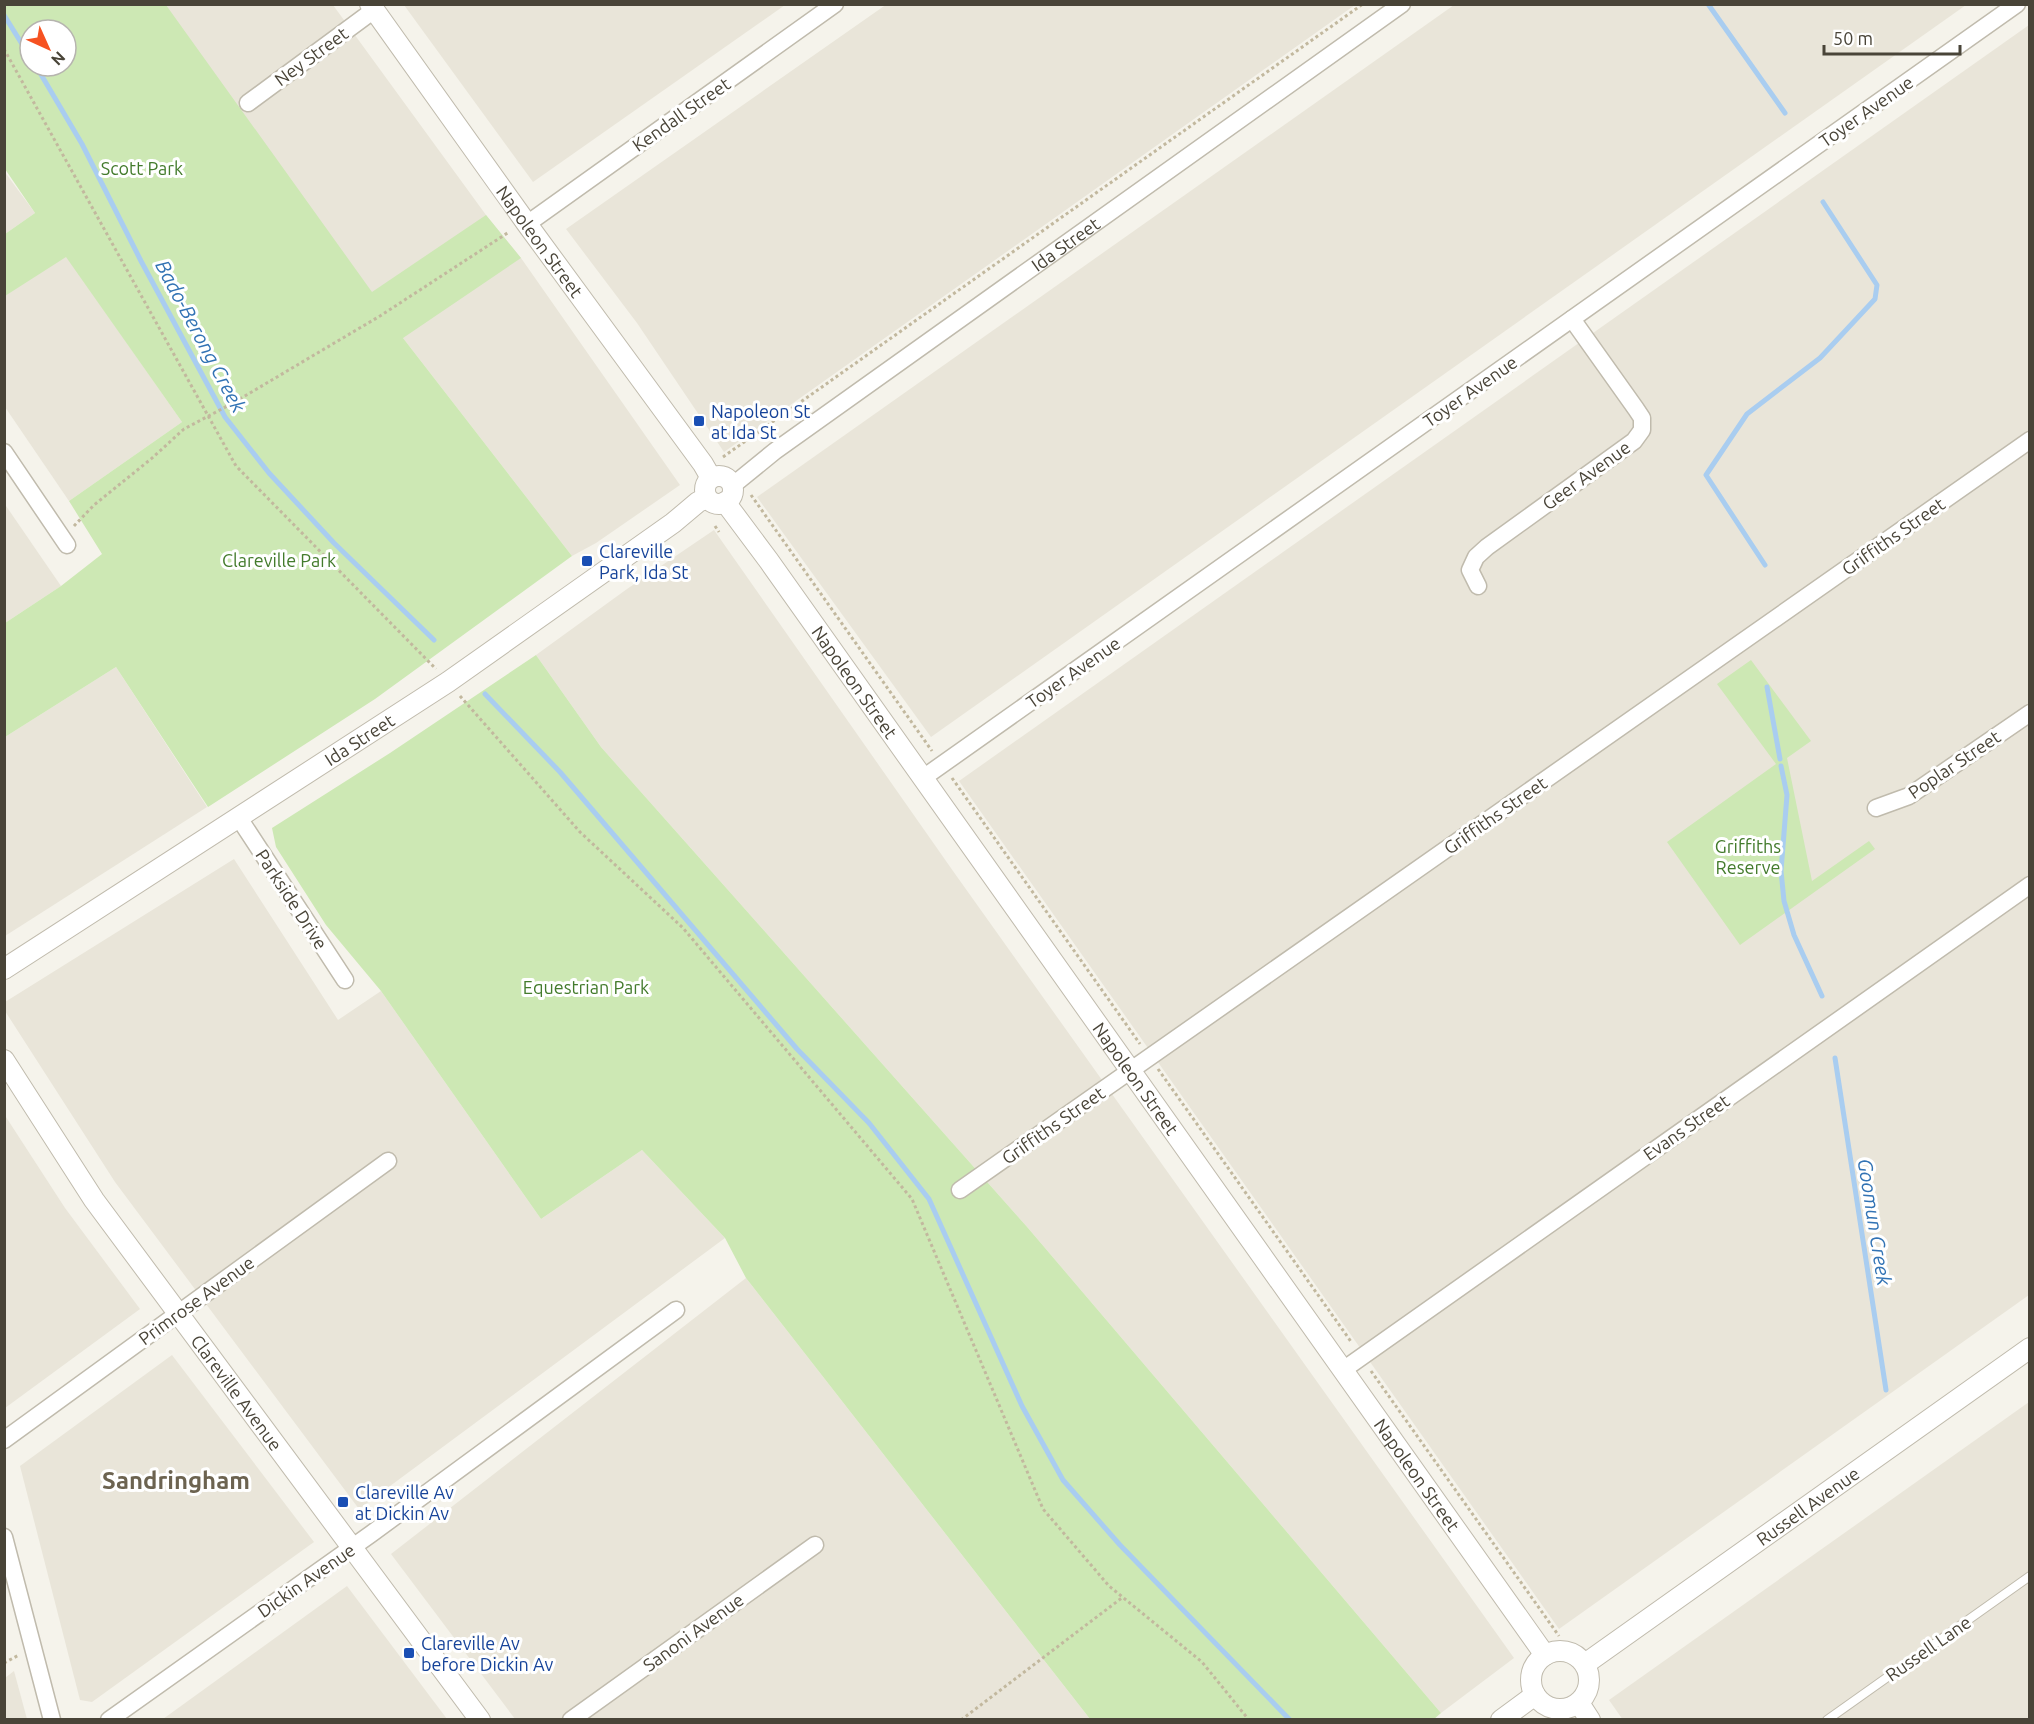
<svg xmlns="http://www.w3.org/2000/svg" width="2034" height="1724" viewBox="0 0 2034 1724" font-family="Ubuntu,sans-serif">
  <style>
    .residential { fill: #e9e5d9 }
    .green { fill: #cde8b4; fill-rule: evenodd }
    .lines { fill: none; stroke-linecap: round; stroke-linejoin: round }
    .stream { stroke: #a9cdf0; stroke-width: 5 }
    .service-casing { stroke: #c0bbad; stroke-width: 10 }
    .minor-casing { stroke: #c0bbad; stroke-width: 19 }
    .tertiary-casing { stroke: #c0bbad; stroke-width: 22 }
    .path { stroke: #c2b89e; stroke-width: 3; stroke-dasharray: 3 3; stroke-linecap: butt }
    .service { stroke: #fff; stroke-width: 8 }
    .minor { stroke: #fff; stroke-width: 16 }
    .tertiary { stroke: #fff; stroke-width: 20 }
    .transit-dot { fill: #1a4fb4; stroke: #fff; stroke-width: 2 }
    .labels { text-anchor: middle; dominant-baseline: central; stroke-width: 6; stroke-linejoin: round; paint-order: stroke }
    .street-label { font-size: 18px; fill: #494438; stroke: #fff }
    .park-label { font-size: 18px; fill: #437b2c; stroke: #fff }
    .transit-label { font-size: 18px; fill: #164399; stroke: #fff; text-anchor: start }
    .water-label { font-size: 20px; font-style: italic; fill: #3273b4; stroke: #fff }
    .district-label { font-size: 24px; font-weight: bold; fill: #6c6350; stroke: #fff }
  </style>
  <rect width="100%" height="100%" fill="#f5f3eb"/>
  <g class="residential">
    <path d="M 887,4 L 1355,5 L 724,452 L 637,323 L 566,229 Z"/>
    <path d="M 164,5 L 333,5 L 486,215 L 521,258 L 680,485 L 596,543 L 572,556 L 403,338 Z"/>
    <path d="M 404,5 L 785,5 L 533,182 Z"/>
    <path d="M 1454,5 L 1966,5 L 931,737 L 757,497 Z"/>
    <path d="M 2029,25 L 2029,1295 L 1559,1629 L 959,781 Z"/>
    <path d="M 4,171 L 35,213 L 5,234 L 4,234 Z"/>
    <path d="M 66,256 L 182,422 L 69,501 L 5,407 L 4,296 Z"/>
    <path d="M 4,503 L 61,586 L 5,623 L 4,623 Z"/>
    <path d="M 714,530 L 953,871 L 1514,1658 L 1441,1713 L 1028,1228 L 601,747 L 536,655 L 627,589 Z"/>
    <path d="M 116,667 L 207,807 L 5,936 L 5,737 Z"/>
    <path d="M 234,859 L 338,1020 L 381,991 L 541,1219 L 642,1150 L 725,1238 L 359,1509 L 115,1182 L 5,1011 L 5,1002 Z"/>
    <path d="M 4,1114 L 65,1208 L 140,1309 L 5,1408 Z"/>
    <path d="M 746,1278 L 1090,1719 L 515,1719 L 391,1554 Z"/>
    <path d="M 172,1355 L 314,1542 L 92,1702 L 80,1700 L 20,1466 Z"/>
    <path d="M 2029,1402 L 2029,1719 L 1623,1720 L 1609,1700 Z"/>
    <path d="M 347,1586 L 447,1719 L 163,1719 Z"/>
    <path d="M 14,1671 L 27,1719 L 5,1719 L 5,1678 Z"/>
  </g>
  <g class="green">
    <path d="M 5,4 L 166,5 L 372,292 L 486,215 L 521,258 L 403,338 L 572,556 L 375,699 L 208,807 L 116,667 L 5,737 L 5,623 L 61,586 L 102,554 L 69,501 L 182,422 L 66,257 L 5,296 L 5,234 L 35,213 L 5,169 ZM 30,30 L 66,30 L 66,66 L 30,66 Z"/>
    <path d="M 536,655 L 601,747 L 1028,1228 L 1441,1713 L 1433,1720 L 1090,1719 L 746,1278 L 725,1238 L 642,1150 L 541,1219 L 381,991 L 326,925 L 276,847 L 272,828 L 390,753 Z"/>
    <path d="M 1751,660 L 1811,741 L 1787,758 L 1812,881 L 1869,841 L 1875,849 L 1740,945 L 1667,842 L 1776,764 L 1717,684 Z"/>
  </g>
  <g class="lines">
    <g class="stream">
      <path d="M 1708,4 L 1785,113"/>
      <path d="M 4,15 L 30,57"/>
      <path d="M 36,66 L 82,144 L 141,261 L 225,417 L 269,473 L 334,543 L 434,640"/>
      <path d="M 1765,565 L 1706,475 L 1747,414 L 1820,358 L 1875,299 L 1877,285 L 1823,202"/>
      <path d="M 1767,687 L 1780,759"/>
      <path d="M 485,694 L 560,772 L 797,1049 L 869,1123 L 929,1199 L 1022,1406 L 1063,1480 L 1120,1545 L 1290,1720"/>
      <path d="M 1781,766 L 1787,795 L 1781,871 L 1784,901 L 1794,935 L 1822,996"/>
      <path d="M 1835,1058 L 1886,1390"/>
    </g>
    <defs>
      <path id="service" d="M 1827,1720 L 2030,1576"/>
      <g id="minor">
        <path d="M 248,103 L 374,10"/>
        <path d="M 527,224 L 835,4"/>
        <path d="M 4,452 L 67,545"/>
        <path id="s1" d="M 732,486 L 775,451 L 1402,4"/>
        <path d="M 1478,586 L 1470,570 L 1476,557 L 1487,547 L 1634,441 L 1642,430 L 1642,418 L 1636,409 L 1572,319"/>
        <path d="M 923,778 L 2017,4"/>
        <path d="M 1876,808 L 1909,796 L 2030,713"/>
        <path d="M 239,818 L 345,980"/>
        <path d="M 960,1190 L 2030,440"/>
        <path d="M 1343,1370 L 2030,885"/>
        <path d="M 4,1440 L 388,1161"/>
        <path d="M 4,1537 L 52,1720"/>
        <path d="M 109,1720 L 371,1534 L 676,1310"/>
        <path d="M 571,1720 L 815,1545"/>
      </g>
      <g id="tertiary">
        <path id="s2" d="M 370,4 L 527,224 L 703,464 L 711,478"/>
        <circle cx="719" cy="490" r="14"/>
        <path id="s3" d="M 725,502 L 769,561 L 1545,1655"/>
        <path id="s4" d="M 4,969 L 448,682 L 673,523 L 698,502 L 707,498"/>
        <path id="s5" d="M 4,1060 L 94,1200 L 480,1720"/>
        <circle cx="1560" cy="1680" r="29"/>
        <path id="s6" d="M 1585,1664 L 2030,1348"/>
        <path d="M 1579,1703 L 1590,1720"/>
        <path d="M 1501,1720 L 1535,1695"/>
      </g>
    </defs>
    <use href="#service" class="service-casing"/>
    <use href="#minor" class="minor-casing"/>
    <use href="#tertiary" class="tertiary-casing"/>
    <g class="path">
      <path d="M 4,49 L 236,466 L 436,669"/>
      <path d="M 723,457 L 1363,4"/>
      <path d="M 751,495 L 932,751"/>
      <path d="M 74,526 L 94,505 L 151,459 L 184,429 L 233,403 L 380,316 L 509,232"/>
      <path d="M 715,526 L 719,532"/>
      <path d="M 460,696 L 580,832 L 683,928 L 912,1199 L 1043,1509 L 1109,1586 L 1202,1662 L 1249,1720"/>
      <path d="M 4,702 L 4,703"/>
      <path d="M 952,778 L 1140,1044"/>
      <path d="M 1158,1069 L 1352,1343"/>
      <path d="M 1371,1371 L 1559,1636"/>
      <path d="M 4,1663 L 19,1655"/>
      <path d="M 961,1720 L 1123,1597"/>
    </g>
    <use href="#service" class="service"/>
    <use href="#minor" class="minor"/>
    <use href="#tertiary" class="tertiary"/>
  </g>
  <g class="transit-dot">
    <rect x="693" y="415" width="12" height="12" rx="3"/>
    <rect x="581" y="555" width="12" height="12" rx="3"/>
    <rect x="337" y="1496" width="12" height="12" rx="3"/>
    <rect x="403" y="1647" width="12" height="12" rx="3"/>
  </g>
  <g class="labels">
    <g class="street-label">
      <text transform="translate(311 56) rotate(-36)">Ney Street</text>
      <text transform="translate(1866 111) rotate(-35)">Toyer Avenue</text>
      <text transform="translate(681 114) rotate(-35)">Kendall Street</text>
      <text stroke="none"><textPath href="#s2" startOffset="292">Napoleon Street</textPath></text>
      <text stroke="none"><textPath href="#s1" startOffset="412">Ida Street</textPath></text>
      <text transform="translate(1470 391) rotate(-35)">Toyer Avenue</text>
      <text transform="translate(1586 475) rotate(-36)">Geer Avenue</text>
      <text transform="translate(1893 536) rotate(-35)">Griffiths Street</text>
      <text transform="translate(1073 672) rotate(-35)">Toyer Avenue</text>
      <text stroke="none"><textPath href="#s3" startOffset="222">Napoleon Street</textPath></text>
      <text stroke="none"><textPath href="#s4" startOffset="423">Ida Street</textPath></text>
      <text transform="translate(1954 764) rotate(-34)">Poplar Street</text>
      <text transform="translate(1495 815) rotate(-35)">Griffiths Street</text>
      <text transform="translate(292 899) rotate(57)">Parkside Drive</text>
      <text stroke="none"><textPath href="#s3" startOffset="708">Napoleon Street</textPath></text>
      <text transform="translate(1053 1125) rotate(-35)">Griffiths Street</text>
      <text transform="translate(1686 1127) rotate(-35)">Evans Street</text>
      <text transform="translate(196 1300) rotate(-36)">Primrose Avenue</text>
      <text stroke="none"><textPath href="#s5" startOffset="406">Clareville Avenue</textPath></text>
      <text stroke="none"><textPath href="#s3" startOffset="1194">Napoleon Street</textPath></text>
      <text stroke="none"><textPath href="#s6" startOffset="273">Russell Avenue</textPath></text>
      <text transform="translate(306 1580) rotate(-35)">Dickin Avenue</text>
      <text transform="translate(693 1632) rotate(-36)">Sanoni Avenue</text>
      <text transform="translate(1928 1648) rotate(-35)">Russell Lane</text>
    </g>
    <g class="park-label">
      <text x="142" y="168">Scott Park</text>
      <text x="279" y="560">Clareville Park</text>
      <text x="1748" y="846">Griffiths<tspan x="1748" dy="21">Reserve</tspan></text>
      <text x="586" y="987">Equestrian Park</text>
    </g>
    <g class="transit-label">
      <text x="711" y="411">Napoleon St<tspan x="711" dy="21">at Ida St</tspan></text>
      <text x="599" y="551">Clareville<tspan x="599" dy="21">Park, Ida St</tspan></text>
      <text x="355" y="1492">Clareville Av<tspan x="355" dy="21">at Dickin Av</tspan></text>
      <text x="421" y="1643">Clareville Av<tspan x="421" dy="21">before Dickin Av</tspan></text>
    </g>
    <g class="water-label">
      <text transform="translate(201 336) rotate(62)">Bado-Berong Creek</text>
      <text transform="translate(1875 1222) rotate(81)">Goomun Creek</text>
    </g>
    <g class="district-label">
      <text x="176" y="1480">Sandringham</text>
    </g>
  </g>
  <rect width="2034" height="1724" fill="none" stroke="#494438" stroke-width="12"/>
  <g transform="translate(48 48) rotate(135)"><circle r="28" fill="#ffffff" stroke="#b6b4af" stroke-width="1.5"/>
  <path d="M0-4.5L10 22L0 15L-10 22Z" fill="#f65221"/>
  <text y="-9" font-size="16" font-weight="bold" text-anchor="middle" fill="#494438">N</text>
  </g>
  <path d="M1824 45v9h136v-9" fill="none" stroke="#494438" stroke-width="3"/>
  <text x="1833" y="45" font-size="18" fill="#494438" stroke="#ffffff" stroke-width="4.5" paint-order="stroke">50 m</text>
</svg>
